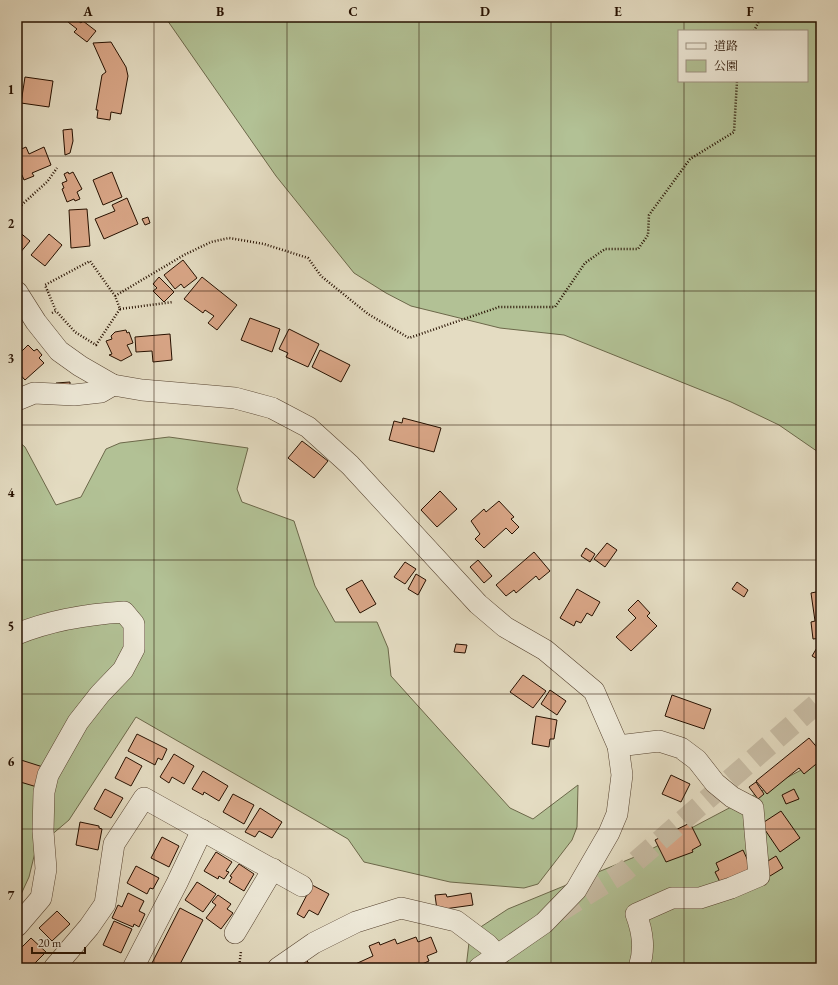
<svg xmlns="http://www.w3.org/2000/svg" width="838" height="985" viewBox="0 0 838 985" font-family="'EB Garamond','Noto Serif JP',serif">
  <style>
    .green { fill: #b2c195; stroke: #6c684a; fill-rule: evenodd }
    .building { fill: #d9a687; stroke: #261000 }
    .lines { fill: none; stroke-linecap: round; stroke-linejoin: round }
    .minor-tunnel { stroke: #c8bda5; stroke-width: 21; stroke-dasharray: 21 10; stroke-linecap: butt }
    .minor-casing { stroke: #564330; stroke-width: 22 }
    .path { stroke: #261000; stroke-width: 2.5; stroke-dasharray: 1 2; stroke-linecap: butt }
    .minor { stroke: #ede8d7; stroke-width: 21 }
    .grid { fill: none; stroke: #261000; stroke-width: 1; stroke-opacity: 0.55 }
    .neatline { fill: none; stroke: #261000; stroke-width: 1.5 }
    .grid-label { font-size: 13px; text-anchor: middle; font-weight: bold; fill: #261000 }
  </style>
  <rect width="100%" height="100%" fill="#e4dcc2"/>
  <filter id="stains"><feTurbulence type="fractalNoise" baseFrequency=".005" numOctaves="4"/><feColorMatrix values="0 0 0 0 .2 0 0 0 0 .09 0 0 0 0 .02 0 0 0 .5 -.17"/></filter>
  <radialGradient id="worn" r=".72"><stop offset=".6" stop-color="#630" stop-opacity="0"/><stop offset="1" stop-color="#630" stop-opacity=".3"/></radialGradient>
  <g class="green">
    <path d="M 165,17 L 821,17 L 821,454 L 779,425 L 731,402 L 564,335 L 500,328 L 411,306 L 386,293 L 354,273 L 276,176 ZM 679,31 L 807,31 L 807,81 L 679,81 Z"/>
    <path d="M 169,437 L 248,448 L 237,489 L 242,502 L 294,521 L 315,586 L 335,622 L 377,622 L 388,648 L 391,676 L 510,808 L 533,819 L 578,785 L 577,827 L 572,840 L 538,884 L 524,888 L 450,882 L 364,862 L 348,839 L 136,717 L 69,820 L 36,848 L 29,877 L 17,903 L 17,440 L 25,447 L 56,505 L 81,497 L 106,449 L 120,443 Z"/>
    <path d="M 821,756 L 821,968 L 466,968 L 470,934 L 508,909 L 642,854 L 805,768 Z"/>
  </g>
  <g class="building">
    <path d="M 73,17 L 81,23 L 83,21 L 96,31 L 87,42 L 74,32 L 77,29 L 68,22 Z"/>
    <path d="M 111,42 L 126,67 L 128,76 L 121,114 L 111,112 L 110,120 L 97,118 L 98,110 L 96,110 L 102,75 L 106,72 L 93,43 Z"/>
    <path d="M 25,77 L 53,81 L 49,107 L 21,103 Z"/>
    <path d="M 72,129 L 73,141 L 70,153 L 65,155 L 63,130 Z"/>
    <path d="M 26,147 L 29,154 L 44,147 L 51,165 L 32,173 L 34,176 L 24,180 L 22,175 L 17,177 L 17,151 Z"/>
    <path d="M 68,172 L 69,174 L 73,172 L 82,189 L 77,192 L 80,199 L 75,201 L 74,199 L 67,202 L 62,189 L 64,188 L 62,183 L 67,181 L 64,174 Z"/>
    <path d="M 112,172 L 122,197 L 103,205 L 93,180 Z"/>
    <path d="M 127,198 L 138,224 L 104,239 L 95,219 L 115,211 L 112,205 Z"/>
    <path d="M 87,209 L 90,246 L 71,248 L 69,210 Z"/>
    <path d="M 148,217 L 150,223 L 145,225 L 142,219 Z"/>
    <path d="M 17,230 L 30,241 L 19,254 L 17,252 Z"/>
    <path d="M 49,234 L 62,245 L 45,266 L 31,255 Z"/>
    <path d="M 183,260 L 197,278 L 184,288 L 181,284 L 175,289 L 164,275 Z"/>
    <path d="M 159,277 L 174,292 L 164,302 L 153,291 L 157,288 L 153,284 Z"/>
    <path d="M 202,277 L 237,305 L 217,330 L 208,323 L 214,316 L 205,310 L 203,313 L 184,299 Z"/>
    <path d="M 250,318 L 280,329 L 272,352 L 241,340 Z"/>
    <path d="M 289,329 L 319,344 L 308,367 L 286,357 L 288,353 L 279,349 Z"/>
    <path d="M 126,330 L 127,333 L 129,332 L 133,343 L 127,345 L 132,355 L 121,361 L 109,355 L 112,354 L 106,341 L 112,339 L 111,336 L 115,332 Z"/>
    <path d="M 170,334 L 172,360 L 153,362 L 152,351 L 136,352 L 135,337 Z"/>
    <path d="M 28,345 L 34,351 L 37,349 L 42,355 L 39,358 L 44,363 L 25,380 L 17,371 L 17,356 Z"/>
    <path d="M 320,350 L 350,365 L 341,382 L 312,367 Z"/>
    <path d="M 70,382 L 70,390 L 57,390 L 56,383 Z"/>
    <path d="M 403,418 L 441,428 L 434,452 L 389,440 L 394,421 L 402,423 Z"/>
    <path d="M 302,441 L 328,461 L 314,478 L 288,458 Z"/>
    <path d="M 440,491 L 457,509 L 437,527 L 421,510 Z"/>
    <path d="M 499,501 L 514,517 L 511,519 L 519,527 L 512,534 L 506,528 L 484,548 L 475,539 L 480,534 L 471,521 L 484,509 L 486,512 Z"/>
    <path d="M 607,543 L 617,550 L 605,567 L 594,559 Z"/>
    <path d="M 586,548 L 595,554 L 590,562 L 581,556 Z"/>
    <path d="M 534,552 L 550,571 L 539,580 L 536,576 L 516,593 L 514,590 L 506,596 L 496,585 Z"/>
    <path d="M 478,560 L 492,576 L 484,583 L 470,567 Z"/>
    <path d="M 405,562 L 416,569 L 405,584 L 394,577 Z"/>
    <path d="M 416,574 L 426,580 L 418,595 L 408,589 Z"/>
    <path d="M 362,580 L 376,604 L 360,613 L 346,589 Z"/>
    <path d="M 737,582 L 748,590 L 744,597 L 732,589 Z"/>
    <path d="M 577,589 L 600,602 L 592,616 L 587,613 L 581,623 L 576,621 L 574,626 L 560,618 Z"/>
    <path d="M 821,591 L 821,638 L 813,639 L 811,622 L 815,621 L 811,593 Z"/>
    <path d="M 638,600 L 650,613 L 647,616 L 657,626 L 631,651 L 616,637 L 636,618 L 628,610 Z"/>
    <path d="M 821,641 L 821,661 L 812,656 Z"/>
    <path d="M 456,644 L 467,645 L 465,653 L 454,652 Z"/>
    <path d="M 523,675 L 546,691 L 533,708 L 510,692 Z"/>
    <path d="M 550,690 L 566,701 L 557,715 L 541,704 Z"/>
    <path d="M 672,695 L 711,709 L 704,729 L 665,716 Z"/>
    <path d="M 536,716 L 557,720 L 554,739 L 550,739 L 549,747 L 532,744 Z"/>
    <path d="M 137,734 L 167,749 L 162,760 L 158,758 L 155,765 L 128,751 Z"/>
    <path d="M 809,738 L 821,752 L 821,760 L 804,774 L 799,768 L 767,794 L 756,781 Z"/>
    <path d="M 174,754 L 194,766 L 184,784 L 172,777 L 169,783 L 160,777 Z"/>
    <path d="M 126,757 L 142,766 L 131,786 L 115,778 Z"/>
    <path d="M 21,760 L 43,767 L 37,787 L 17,781 L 17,771 Z"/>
    <path d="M 203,771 L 228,786 L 219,801 L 204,792 L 203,795 L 192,789 Z"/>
    <path d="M 671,775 L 690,784 L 681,802 L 662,794 Z"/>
    <path d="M 756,782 L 764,794 L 758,799 L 749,787 Z"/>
    <path d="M 105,789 L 123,798 L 111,818 L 94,809 Z"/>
    <path d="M 794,789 L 799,799 L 786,804 L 782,795 Z"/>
    <path d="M 233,794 L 254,805 L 244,824 L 223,812 Z"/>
    <path d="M 260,808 L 282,822 L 272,838 L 259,831 L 255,837 L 245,832 Z"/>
    <path d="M 781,811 L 800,838 L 780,852 L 761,824 Z"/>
    <path d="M 80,822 L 99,826 L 99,828 L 102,829 L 98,850 L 76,845 Z"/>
    <path d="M 690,823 L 701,845 L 692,850 L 693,852 L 666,862 L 655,840 Z"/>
    <path d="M 162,837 L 179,846 L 169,867 L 151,858 Z"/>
    <path d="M 743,850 L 754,874 L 722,886 L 715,872 L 719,870 L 716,863 Z"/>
    <path d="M 216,852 L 232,862 L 226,871 L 229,872 L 224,879 L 219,876 L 218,879 L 204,871 Z"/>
    <path d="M 776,856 L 783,868 L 770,876 L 763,864 Z"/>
    <path d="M 239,864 L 254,874 L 244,891 L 229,882 L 232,877 L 230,876 Z"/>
    <path d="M 136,866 L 159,878 L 153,889 L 150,888 L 147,894 L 127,883 Z"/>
    <path d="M 197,882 L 216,894 L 203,912 L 185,900 Z"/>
    <path d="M 312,885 L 329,894 L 318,915 L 309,910 L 304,918 L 297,914 Z"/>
    <path d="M 128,893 L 144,901 L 139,911 L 145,914 L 139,927 L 134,924 L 133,927 L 112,918 L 118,905 L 122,907 Z"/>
    <path d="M 471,893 L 473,905 L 437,910 L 435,895 L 446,894 L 447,897 Z"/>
    <path d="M 218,895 L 231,904 L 227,909 L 233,913 L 221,929 L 206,918 L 216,905 L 212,902 Z"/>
    <path d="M 180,908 L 203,920 L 178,968 L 157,968 L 151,965 Z"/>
    <path d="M 57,911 L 70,924 L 52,941 L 39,928 Z"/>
    <path d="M 114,921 L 132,929 L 121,953 L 103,945 Z"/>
    <path d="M 416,937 L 418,942 L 431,937 L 437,952 L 427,956 L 429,961 L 413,968 L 352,968 L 351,966 L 373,956 L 369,946 L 379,942 L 380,945 L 395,939 L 397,944 Z"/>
    <path d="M 31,938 L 46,952 L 30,968 L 25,968 L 17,960 L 17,952 Z"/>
    <path d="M 305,958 L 312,968 L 291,968 Z"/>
  </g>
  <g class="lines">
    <path class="minor-tunnel" d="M 559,912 L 625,871 L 821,700"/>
    <defs>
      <g id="minor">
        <path d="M 17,292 L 36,322 L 59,351 L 80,366 L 113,385 L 142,390 L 235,398 L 272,408 L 308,427 L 350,465 L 478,604 L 505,627 L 545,650 L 594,691 L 618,746 L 622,775 L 617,814 L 609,833 L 576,890 L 544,923 L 479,968"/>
        <path d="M 17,400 L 34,393 L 74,395 L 101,392 L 113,385"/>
        <path d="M 17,634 C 49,621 90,614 124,612 L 134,624 L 134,649 L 123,670 L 100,694 L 78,722 L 48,775 L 44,792 L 43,831 L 46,869 L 41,898 L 17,926"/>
        <path d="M 618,746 L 659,741 L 681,748 L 697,760 L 715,783 L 732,797 L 753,808 L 759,876 L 731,888 L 700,898 L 672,898 L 636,914 C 643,933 645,949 639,968"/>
        <path d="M 235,933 L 273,869"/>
        <path d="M 54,968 L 89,927 L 105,904 L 114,844 L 144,798 L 302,886"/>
        <path d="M 133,968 L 177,883 L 202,830"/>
        <path d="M 278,968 L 314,943 L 356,922 L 401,908 L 456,921 L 488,945 L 497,955"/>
      </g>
    </defs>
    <use href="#minor" class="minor-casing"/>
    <g class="path">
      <path d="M 754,31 L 761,17"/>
      <path d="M 17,209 L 47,182 L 57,168"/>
      <path d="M 115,296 L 184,255 L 211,242 L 229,238 L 264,244 L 308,258 L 321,276 L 368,314 L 409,338 L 499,307 L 555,307 L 585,263 L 605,249 L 638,249 L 648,235 L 649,215 L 690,159 L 734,132 L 737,81"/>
      <path d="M 120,309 L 173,302"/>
      <path d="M 52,313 L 56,311 L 45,285 L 90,261 L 115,296 L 120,309 L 96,345 L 75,332 L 56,311"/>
      <path d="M 239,968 L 241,951"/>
    </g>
    <use href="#minor" class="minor"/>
  </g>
  <path class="grid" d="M 154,17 L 154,968M 287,17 L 287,968M 419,17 L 419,968M 551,17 L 551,968M 684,17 L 684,31M 684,81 L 684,968M 17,156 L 821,156M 17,291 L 821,291M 17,425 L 821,425M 17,560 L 821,560M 17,694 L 821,694M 17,829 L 821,829"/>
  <rect width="838" height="985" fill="none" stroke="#e4dcc2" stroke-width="44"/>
  <rect x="678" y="30" width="130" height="52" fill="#ede8d7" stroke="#9d9281"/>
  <rect x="686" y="43" width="20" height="6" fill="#ede8d7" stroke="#9d9281"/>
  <text x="714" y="50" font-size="12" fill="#261000">道路</text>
  <rect x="686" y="60" width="20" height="12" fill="#b2c195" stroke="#9d9281"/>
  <text x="714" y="70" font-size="12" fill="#261000">公園</text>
  <path d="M32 947v6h53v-6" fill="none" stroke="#261000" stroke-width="2"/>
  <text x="38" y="947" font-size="12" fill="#261000" stroke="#ede8d7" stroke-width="3" paint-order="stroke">20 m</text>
  <rect x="22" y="22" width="794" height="941" class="neatline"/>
  <g class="grid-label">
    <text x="88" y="16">A</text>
    <text x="220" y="16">B</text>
    <text x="353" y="16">C</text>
    <text x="485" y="16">D</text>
    <text x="618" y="16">E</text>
    <text x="750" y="16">F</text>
    <text x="11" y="94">1</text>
    <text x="11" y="228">2</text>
    <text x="11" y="363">3</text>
    <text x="11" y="497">4</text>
    <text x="11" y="631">5</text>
    <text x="11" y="766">6</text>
    <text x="11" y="900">7</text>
  </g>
  <rect width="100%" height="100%" filter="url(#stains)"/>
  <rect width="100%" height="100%" fill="url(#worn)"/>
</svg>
